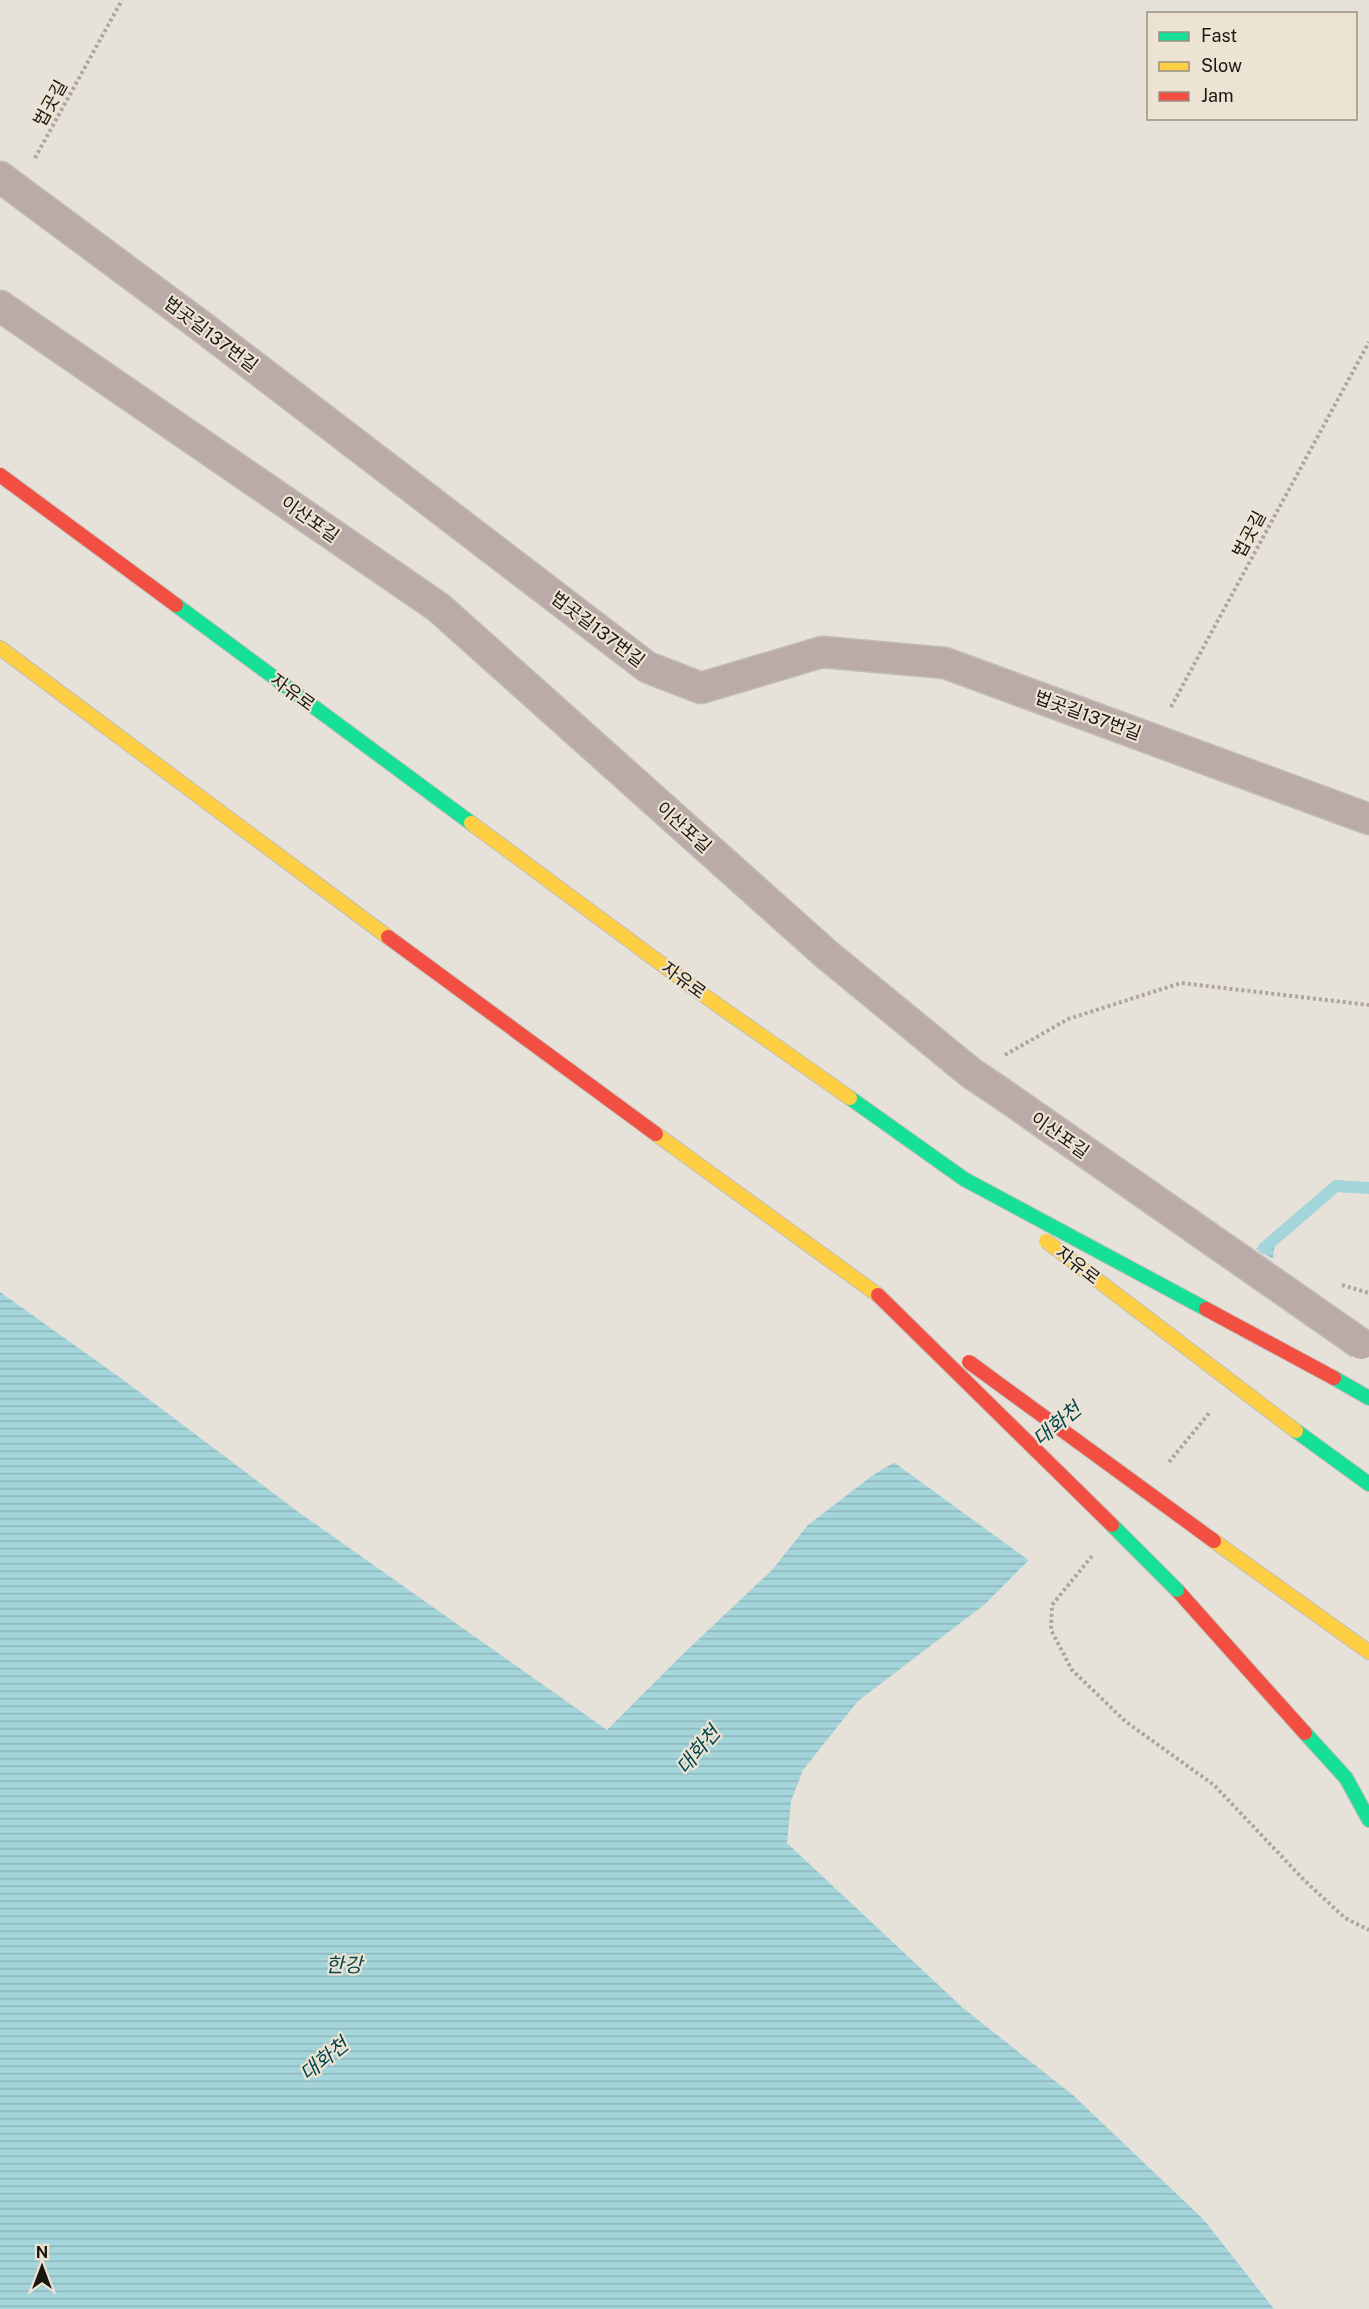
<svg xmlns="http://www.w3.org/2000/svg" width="1369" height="2309" viewBox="0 0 1369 2309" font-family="'Public Sans','Noto Sans KR',sans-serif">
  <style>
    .water { fill: url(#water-rules) }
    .pier { fill: #e7e2d9 }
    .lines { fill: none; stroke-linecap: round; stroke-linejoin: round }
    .stream { stroke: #a4d5da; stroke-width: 12 }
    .street-casing { stroke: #c1bdb6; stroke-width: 33 }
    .fast-casing { stroke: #c1bdb6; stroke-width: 16 }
    .slow-casing { stroke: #c1bdb6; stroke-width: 16 }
    .jam-casing { stroke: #c1bdb6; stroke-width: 16 }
    .path { stroke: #afa4a0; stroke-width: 4; stroke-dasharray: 3 3; stroke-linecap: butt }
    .street { stroke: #bbaba8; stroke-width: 30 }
    .fast { stroke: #16e098; stroke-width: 14 }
    .slow { stroke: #ffcf43; stroke-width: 14 }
    .jam { stroke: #f24e42; stroke-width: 14 }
    .street-bridge-casing { stroke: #c1bdb6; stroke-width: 33; stroke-linecap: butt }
    .fast-bridge-casing { stroke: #c1bdb6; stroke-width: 16; stroke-linecap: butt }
    .slow-bridge-casing { stroke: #c1bdb6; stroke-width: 16; stroke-linecap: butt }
    .jam-bridge-casing { stroke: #c1bdb6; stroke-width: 16; stroke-linecap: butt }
    .street-bridge { stroke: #bbaba8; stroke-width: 30 }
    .fast-bridge { stroke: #16e098; stroke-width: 14 }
    .slow-bridge { stroke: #ffcf43; stroke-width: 14 }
    .jam-bridge { stroke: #f24e42; stroke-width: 14 }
    .labels { text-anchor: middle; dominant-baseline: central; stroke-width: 4.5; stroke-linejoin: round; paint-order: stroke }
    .street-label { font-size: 18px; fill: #1a1711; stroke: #ede3d3 }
    .water-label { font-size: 20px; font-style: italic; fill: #00464e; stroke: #ede3d3 }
  </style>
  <defs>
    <pattern id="water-rules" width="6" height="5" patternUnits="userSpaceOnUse" patternTransform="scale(1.5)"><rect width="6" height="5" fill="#a4d5da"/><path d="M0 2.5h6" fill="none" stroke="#8db6ba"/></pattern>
  </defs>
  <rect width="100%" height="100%" fill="#e7e2d9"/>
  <path class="water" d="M 1276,1237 L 1272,1263 L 1034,1555 L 984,1605 L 858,1701 L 803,1770 L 791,1801 L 787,1843 L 963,2008 L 1074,2096 L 1204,2220 L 1274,2309 L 0,2309 L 0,1292 L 122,1379 L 297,1511 L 607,1730 L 684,1653 L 772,1570 L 808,1525 L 873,1475 Z"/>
  <path class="pier" d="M 1254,1247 L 1276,1261 L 1275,1265 L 1031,1562 L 892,1461 Z"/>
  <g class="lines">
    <path class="stream" d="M 1264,1248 L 1336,1186 L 1369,1188"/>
    <defs>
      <g id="street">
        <path d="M 0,177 L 201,326 L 647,667 L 701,688 L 822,652 L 945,663 L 1369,819"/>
        <path d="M 0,306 L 438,607 L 826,954 L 971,1073 L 998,1091"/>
      </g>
      <g id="fast">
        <path d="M 176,605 L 471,823"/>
        <path d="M 850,1098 L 964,1179"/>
        <path d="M 1334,1378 L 1369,1398"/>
        <path d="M 1296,1431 L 1369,1484"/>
        <path d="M 1305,1733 L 1346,1778 L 1369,1820"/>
      </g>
      <g id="slow">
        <path d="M 0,648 L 388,937"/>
        <path d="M 471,823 L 702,994 L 850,1098"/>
        <path d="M 656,1134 L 878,1295"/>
        <path d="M 1214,1541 L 1369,1652"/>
      </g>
      <g id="jam">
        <path d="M 0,475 L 176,605"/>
        <path d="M 388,937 L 656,1134"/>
        <path d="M 1177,1590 L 1305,1733"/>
      </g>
    </defs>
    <use href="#street" class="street-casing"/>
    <use href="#fast" class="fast-casing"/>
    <use href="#slow" class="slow-casing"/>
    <use href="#jam" class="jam-casing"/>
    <g class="path">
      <path d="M 35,158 L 122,0"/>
      <path d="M 1171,707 L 1369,342"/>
      <path d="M 1005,1055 L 1068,1019 L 1181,983 L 1369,1005"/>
      <path d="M 1342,1285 L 1369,1293"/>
      <path d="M 1169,1462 L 1210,1412"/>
      <path d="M 1092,1556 L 1052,1605 L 1051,1630 L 1072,1670 L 1125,1721 L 1214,1785 L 1305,1881 L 1345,1918 L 1369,1930"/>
    </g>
    <use href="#street" class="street"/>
    <use href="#fast" class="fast"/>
    <use href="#slow" class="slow"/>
    <use href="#jam" class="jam"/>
    <defs>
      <path id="street-bridge" d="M 998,1091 L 1361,1344"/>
      <g id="fast-bridge">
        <path d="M 964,1179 L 1206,1309"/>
        <path d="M 1112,1525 L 1177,1590"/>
      </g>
      <path id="slow-bridge" d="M 1046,1241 L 1296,1431"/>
      <g id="jam-bridge">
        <path d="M 878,1295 L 1112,1525"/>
        <path d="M 1206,1309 L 1334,1378"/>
        <path d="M 969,1362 L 1214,1541"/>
      </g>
    </defs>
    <use href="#street-bridge" class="street-bridge-casing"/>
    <use href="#fast-bridge" class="fast-bridge-casing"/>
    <use href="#slow-bridge" class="slow-bridge-casing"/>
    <use href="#jam-bridge" class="jam-bridge-casing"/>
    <use href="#street-bridge" class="street-bridge"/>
    <use href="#fast-bridge" class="fast-bridge"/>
    <use href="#slow-bridge" class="slow-bridge"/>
    <use href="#jam-bridge" class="jam-bridge"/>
  </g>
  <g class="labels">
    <g class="street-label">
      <text transform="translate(50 103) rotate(-61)">법곳길</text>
      <text transform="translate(211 334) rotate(37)">법곳길137번길</text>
      <text transform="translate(310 519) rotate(35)">이산포길</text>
      <text transform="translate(1249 534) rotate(-62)">법곳길</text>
      <text transform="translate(598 629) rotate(37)">법곳길137번길</text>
      <text transform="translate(293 692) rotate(36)">자유로</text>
      <text transform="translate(1088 715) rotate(20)">법곳길137번길</text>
      <text transform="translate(684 827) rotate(42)">이산포길</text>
      <text transform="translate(684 980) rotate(36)">자유로</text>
      <text transform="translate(1060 1135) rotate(35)">이산포길</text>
      <text transform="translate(1078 1265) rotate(37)">자유로</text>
    </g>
    <g class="water-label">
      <text transform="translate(1057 1424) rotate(-40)">대화천</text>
      <text transform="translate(698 1750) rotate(-50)">대화천</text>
      <text x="344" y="1965">한강</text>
      <text transform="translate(324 2059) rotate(-39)">대화천</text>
    </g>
  </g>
  <rect x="1147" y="12" width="210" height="108" fill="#ede3d3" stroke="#999185" stroke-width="1.5"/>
  <rect x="1159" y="32" width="30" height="9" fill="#16e098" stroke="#999185" stroke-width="1.5"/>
  <text x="1201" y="42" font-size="18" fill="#1a1711">Fast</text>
  <rect x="1159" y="62" width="30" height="9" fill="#ffcf43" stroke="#999185" stroke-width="1.5"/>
  <text x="1201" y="72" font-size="18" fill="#1a1711">Slow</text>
  <rect x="1159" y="92" width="30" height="9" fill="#f24e42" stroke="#999185" stroke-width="1.5"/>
  <text x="1201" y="102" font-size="18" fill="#1a1711">Jam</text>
  <g transform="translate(42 2267)" stroke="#ede3d3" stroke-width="4.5" paint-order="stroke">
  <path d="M0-4.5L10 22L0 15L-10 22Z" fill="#1a1711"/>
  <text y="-9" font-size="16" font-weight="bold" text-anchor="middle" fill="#1a1711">N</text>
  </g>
</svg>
